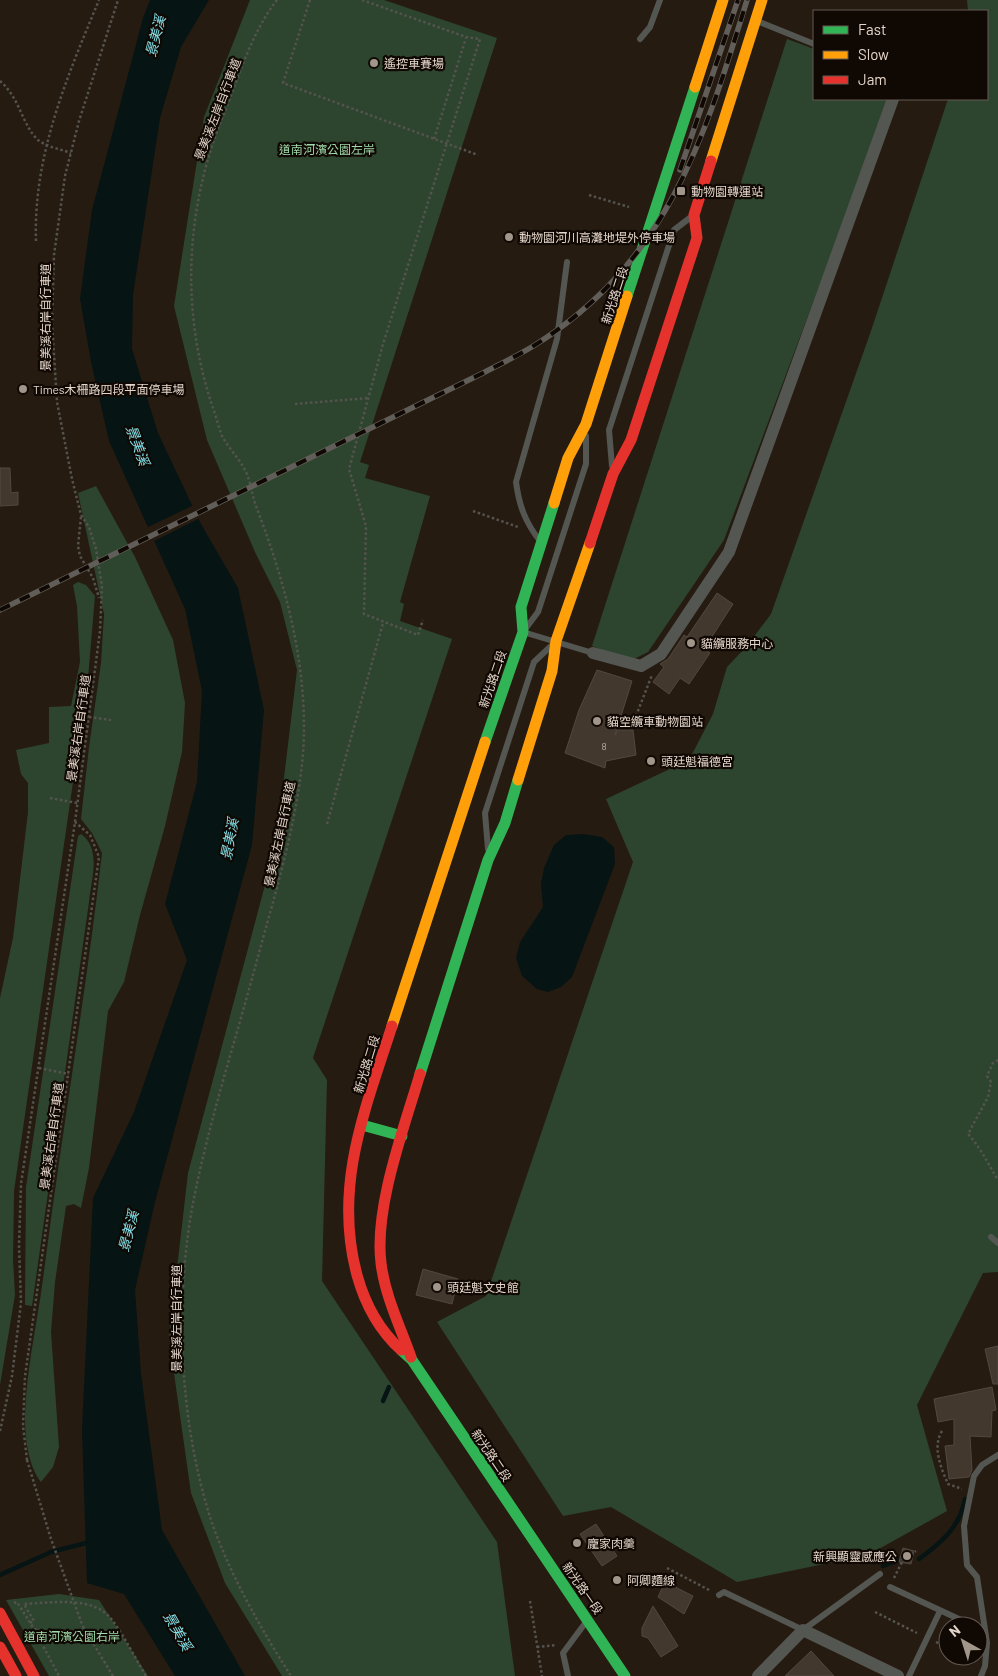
<svg xmlns="http://www.w3.org/2000/svg" width="998" height="1676" viewBox="0 0 998 1676" font-family="Barlow,'Noto Sans TC',sans-serif">
  <style>
    .green { fill: #2d452f }
    .water { fill: #061414 }
    .pier { fill: #261b11 }
    .lines { fill: none; stroke-linecap: round; stroke-linejoin: round }
    .stream { stroke: #061414; stroke-width: 4.5 }
    .building { fill: #43382e; stroke: #524840 }
    .path { stroke: #54534e; stroke-width: 2.5; stroke-dasharray: 2.5 2.5; stroke-linecap: butt }
    .lane { stroke: #545652; stroke-width: 6 }
    .street { stroke: #545652; stroke-width: 12 }
    .fast { stroke: #30b455; stroke-width: 11 }
    .slow { stroke: #ff9f0a; stroke-width: 11 }
    .jam { stroke: #e5322d; stroke-width: 11 }
    .rail-casing { stroke: #615d58; stroke-width: 5.5 }
    .rail { stroke: #100803; stroke-width: 4; stroke-dasharray: 11; stroke-linecap: butt }
    .path-bridge { stroke: #54534e; stroke-width: 2.5; stroke-dasharray: 2.5 2.5; stroke-linecap: butt }
    .poi-dot { fill: #a2958a; stroke: #100803; stroke-width: 2 }
    .labels { text-anchor: middle; dominant-baseline: central; stroke-width: 4.5; stroke-linejoin: round; paint-order: stroke }
    .number-label { font-size: 10px; fill: #bcaea4 }
    .poi-label { font-size: 12px; fill: #e4d6cb; stroke: #100803; text-anchor: start }
    .street-label { font-size: 12px; fill: #e4d6cb; stroke: #100803 }
    .park-label { font-size: 12px; fill: #9fdaaa; stroke: #100803 }
    .water-label { font-size: 14px; font-style: italic; fill: #84e2eb; stroke: #100803 }
  </style>
  <rect width="100%" height="100%" fill="#261b11"/>
  <g class="green">
    <path d="M 250,0 L 384,0 L 497,38 L 360,462 L 369,465 L 365,478 L 430,496 L 400,602 L 404,604 L 400,621 L 452,639 L 313,1058 L 327,1080 L 322,1281 L 497,1542 L 515,1676 L 282,1676 L 225,1583 L 191,1493 L 169,1338 L 188,1173 L 276,844 L 297,670 L 280,602 L 255,552 L 207,440 L 174,306 L 204,117 Z"/>
    <path d="M 967,0 L 998,0 L 998,1272 L 983,1273 L 917,1405 L 947,1511 L 868,1555 L 737,1582 L 611,1507 L 563,1516 L 437,1322 L 486,1296 L 633,862 L 606,799 L 689,760 L 713,714 L 727,667 L 746,647 L 771,614 L 871,331 L 948,99 L 987,99 L 987,11 L 968,11 Z"/>
    <path d="M 787,39 L 814,49 L 814,99 L 888,99 L 887,105 L 724,540 L 648,652 L 632,660 L 592,646 Z"/>
    <path d="M 96,486 L 135,557 L 173,640 L 185,703 L 182,752 L 165,826 L 140,915 L 124,982 L 108,1011 L 89,1168 L 81,1208 L 74,1204 L 66,1206 L 55,1282 L 51,1332 L 59,1447 L 53,1467 L 41,1482 C 28,1465 25,1438 25,1417 C 26,1370 37,1325 43,1279 C 61,1137 86,995 102,853 L 92,833 L 81,819 L 89,747 L 101,663 L 104,614 L 78,493 Z"/>
    <path d="M 78,582 L 86,585 L 95,596 L 88,678 L 14,1191 L 13,1260 L 15,1295 L 0,1385 L 0,998 L 13,938 L 28,812 L 28,783 L 21,774 L 16,750 L 49,743 L 49,707 L 71,706 L 80,662 L 77,606 L 73,585 Z"/>
    <path d="M 81,834 C 102,849 91,880 89,902 L 32,1306 L 25,1305 L 26,1187 L 78,836 Z"/>
    <path d="M 59,1594 L 99,1600 L 148,1676 L 49,1676 L 6,1600 Z"/>
  </g>
  <g class="water">
    <path d="M 150,0 L 209,0 L 181,47 L 160,118 L 133,295 L 132,349 L 158,433 L 201,524 L 238,588 L 264,710 L 252,845 L 155,1202 L 135,1290 L 141,1374 L 162,1530 L 245,1676 L 175,1676 L 124,1594 L 87,1583 L 82,1430 L 93,1198 L 134,1112 L 187,960 L 165,904 L 197,782 L 202,691 L 185,609 L 109,441 L 91,362 L 80,299 L 92,210 L 143,18 Z"/>
    <path d="M 583,834 L 602,837 L 614,847 L 615,864 L 572,977 L 561,987 L 548,992 L 537,989 L 522,976 L 516,958 L 520,942 L 543,907 L 541,884 L 544,868 L 554,845 L 566,835 Z"/>
  </g>
  <path class="pier" d="M 194,505 L 200,518 L 152,542 L 146,528 Z"/>
  <g class="lines">
    <g class="stream">
      <path d="M 383,1401 L 389,1387"/>
      <path d="M 919,1559 C 941,1543 960,1527 965,1499"/>
      <path d="M 883,1566 L 899,1560"/>
      <path d="M 0,1575 L 51,1552 L 90,1542"/>
    </g>
  </g>
  <g class="building">
    <path d="M 0,468 L 10,468 L 11,493 L 18,492 L 18,505 L 0,506 Z"/>
    <path d="M 717,593 L 733,604 L 704,649 L 710,653 L 689,684 L 680,678 L 669,694 L 653,682 L 664,667 L 660,664 L 668,659 L 684,635 L 687,637 Z"/>
    <path d="M 597,670 L 632,681 L 615,735 L 618,730 L 633,730 L 636,755 L 606,761 L 605,768 L 565,753 L 579,710 Z"/>
    <path d="M 423,1269 L 458,1279 L 452,1304 L 416,1295 Z"/>
    <path d="M 998,1346 L 998,1384 L 993,1384 L 985,1349 Z"/>
    <path d="M 992,1387 L 996,1410 L 992,1411 L 991,1437 L 970,1436 L 972,1470 L 969,1477 L 949,1479 L 945,1446 L 954,1445 L 954,1419 L 938,1422 L 934,1399 Z"/>
    <path d="M 596,1524 L 617,1556 L 602,1566 L 580,1534 Z"/>
    <path d="M 903,1548 L 914,1551 L 911,1564 L 899,1562 Z"/>
    <path d="M 671,1581 L 677,1588 L 693,1596 L 684,1614 L 658,1597 L 664,1584 Z"/>
    <path d="M 653,1606 L 678,1646 L 661,1657 L 648,1638 L 642,1636 L 642,1628 Z"/>
    <path d="M 811,1651 L 834,1676 L 785,1676 Z"/>
  </g>
  <g class="lines">
    <g class="path">
      <path d="M 277,0 C 252,32 240,73 225,111 C 186,204 180,306 211,402 C 215,413 218,425 222,436 C 229,449 240,459 246,472 C 251,483 252,495 256,506 C 283,577 304,651 304,728 C 304,801 276,890 257,960 C 236,1039 210,1118 194,1198 C 174,1299 179,1421 211,1520 C 229,1573 261,1629 291,1676"/>
      <path d="M 310,0 L 283,83 L 478,155"/>
      <path d="M 362,0 L 466,37 L 480,39 L 383,344 L 349,469 L 366,526 L 364,614 L 418,635 L 423,620"/>
      <path d="M 0,81 C 20,98 22,125 38,140 C 47,147 60,149 71,153"/>
      <path d="M 434,139 L 466,38"/>
      <path d="M 589,195 L 629,207"/>
      <path d="M 36,241 C 33,156 67,77 99,0"/>
      <path d="M 295,404 L 369,398"/>
      <path d="M 473,511 L 518,527"/>
      <path d="M 81,517 L 78,546 L 80,556 L 93,578 L 99,598"/>
      <path d="M 89,717 L 111,720"/>
      <path d="M 620,717 L 634,721 L 652,675"/>
      <path d="M 50,798 L 77,803"/>
      <path d="M 327,824 L 383,623"/>
      <path d="M 998,1060 L 993,1063 L 987,1076 L 991,1082 L 988,1097 L 968,1134 C 981,1148 988,1164 998,1180"/>
      <path d="M 39,1068 L 69,1074"/>
      <path d="M 0,1431 L 12,1376 L 21,1303 L 19,1245 L 21,1184 L 75,822 L 100,631 L 102,586 L 96,549 L 89,527 L 81,515 L 72,479 L 57,402 L 52,323 L 54,255 L 65,176 L 79,121 L 118,0"/>
      <path d="M 942,1431 C 932,1447 941,1468 948,1484 L 962,1489"/>
      <path d="M 27,1460 L 23,1426 L 25,1376 L 99,857 L 90,835 L 75,822"/>
      <path d="M 667,1568 L 711,1591"/>
      <path d="M 894,1578 L 904,1558 L 916,1551"/>
      <path d="M 530,1601 L 542,1676"/>
      <path d="M 14,1603 L 17,1602 L 34,1629 L 93,1642"/>
      <path d="M 875,1612 L 917,1633"/>
      <path d="M 30,1623 L 34,1621 L 24,1604 C 51,1603 94,1595 112,1620 C 125,1637 135,1658 146,1676"/>
      <path d="M 83,1627 L 113,1676"/>
      <path d="M 34,1629 L 59,1676"/>
      <path d="M 936,1642 L 948,1648"/>
      <path d="M 537,1647 L 557,1645"/>
      <path d="M 965,1656 L 975,1661"/>
    </g>
    <g class="lane">
      <path d="M 757,21 L 814,44"/>
      <path d="M 640,39 L 650,27 L 660,0"/>
      <path d="M 586,436 L 586,464 L 538,612 L 523,632 L 593,653"/>
      <path d="M 612,466 L 609,430 L 674,230 L 691,217"/>
      <path d="M 540,541 C 525,522 519,505 516,482 L 557,339 L 567,262"/>
      <path d="M 488,849 L 485,813 L 534,662 L 551,646"/>
      <path d="M 991,1237 L 998,1243"/>
      <path d="M 890,1587 L 974,1626"/>
      <path d="M 719,1595 L 724,1592 L 803,1630 L 880,1574"/>
      <path d="M 568,1676 L 563,1653 L 586,1622"/>
      <path d="M 909,1676 L 940,1611"/>
      <path d="M 981,1676 L 985,1666 L 987,1643 L 977,1577 L 967,1565 L 964,1526 L 974,1476 L 982,1465 L 998,1455"/>
    </g>
    <g class="street">
      <path d="M 593,653 L 641,666 L 661,654 L 729,552 L 893,99"/>
      <path d="M 758,1676 L 803,1630 L 898,1676"/>
    </g>
    <g class="fast">
      <path d="M 627,296 L 695,87"/>
      <path d="M 485,742 L 523,632 L 521,607 L 554,503"/>
      <path d="M 420,1074 L 488,860 L 505,823 L 518,780"/>
      <path d="M 362,1125 L 402,1136"/>
      <path d="M 401,1350 L 412,1360 L 625,1676"/>
    </g>
    <g class="slow">
      <path d="M 695,87 L 723,0"/>
      <path d="M 711,161 L 762,0"/>
      <path d="M 554,503 L 568,458 L 586,424 L 627,296"/>
      <path d="M 518,780 L 552,671 L 556,641 L 590,543"/>
      <path d="M 392,1026 L 485,742"/>
    </g>
    <g class="jam">
      <path d="M 590,543 L 613,474 L 631,440 L 697,238 L 694,215 L 711,161"/>
      <path d="M 392,1026 C 365,1110 333,1186 357,1275 C 365,1304 379,1330 401,1350"/>
      <path d="M 411,1357 C 400,1326 385,1296 381,1263 C 374,1208 404,1128 420,1074"/>
      <path d="M 0,1613 L 34,1676"/>
      <path d="M 0,1647 L 16,1676"/>
    </g>
    <defs>
      <g id="rail">
        <path d="M 680,170 L 738,0"/>
        <path d="M 0,610 L 485,372 C 502,363 519,355 535,345 C 667,262 704,140 747,0"/>
      </g>
    </defs>
    <use href="#rail" class="rail-casing"/>
    <use href="#rail" class="rail"/>
    <path class="path-bridge" d="M 27,1460 L 51,1539 L 83,1627"/>
  </g>
  <g class="poi-dot">
    <circle cx="374" cy="63" r="5"/>
    <rect x="676" y="186" width="10" height="10" rx="2.5"/>
    <circle cx="509" cy="237" r="5"/>
    <circle cx="23" cy="389" r="5"/>
    <circle cx="691" cy="643" r="5"/>
    <circle cx="597" cy="721" r="5"/>
    <circle cx="651" cy="761" r="5"/>
    <circle cx="437" cy="1287" r="5"/>
    <circle cx="577" cy="1543" r="5"/>
    <circle cx="907" cy="1556" r="5"/>
    <circle cx="617" cy="1580" r="5"/>
  </g>
  <g class="labels">
    <g class="number-label">
      <text x="604" y="746">8</text>
    </g>
    <g class="poi-label">
      <text x="384" y="63">遙控車賽場</text>
      <text x="691" y="191">動物園轉運站</text>
      <text x="519" y="237">動物園河川高灘地堤外停車場</text>
      <text x="33" y="389">Times木柵路四段平面停車場</text>
      <text x="701" y="643">貓纜服務中心</text>
      <text x="607" y="721">貓空纜車動物園站</text>
      <text x="661" y="761">頭廷魁福德宮</text>
      <text x="447" y="1287">頭廷魁文史館</text>
      <text x="587" y="1543">龐家肉羹</text>
      <text x="897" y="1556" text-anchor="end">新興顯靈感應公</text>
      <text x="627" y="1580">阿卿麵線</text>
    </g>
    <g class="street-label">
      <text transform="translate(217 109) rotate(-69)">景美溪左岸自行車道</text>
      <text transform="translate(614 295) rotate(-72)">新光路二段</text>
      <text transform="translate(45 317) rotate(-90)">景美溪右岸自行車道</text>
      <text transform="translate(492 679) rotate(-71)">新光路二段</text>
      <text transform="translate(78 728) rotate(-82)">景美溪右岸自行車道</text>
      <text transform="translate(279 834) rotate(-78)">景美溪左岸自行車道</text>
      <text transform="translate(366 1064) rotate(-73)">新光路二段</text>
      <text transform="translate(51 1136) rotate(-82)">景美溪右岸自行車道</text>
      <text transform="translate(176 1318) rotate(-90)">景美溪左岸自行車道</text>
      <text transform="translate(492 1455) rotate(56)">新光路二段</text>
      <text transform="translate(583 1588) rotate(55)">新光路一段</text>
    </g>
    <g class="park-label">
      <text x="327" y="149">道南河濱公園左岸</text>
      <text x="72" y="1636">道南河濱公園右岸</text>
    </g>
    <g class="water-label">
      <text transform="translate(155 36) rotate(-75)">景美溪</text>
      <text transform="translate(138 445) rotate(70)">景美溪</text>
      <text transform="translate(229 839) rotate(-79)">景美溪</text>
      <text transform="translate(128 1231) rotate(-75)">景美溪</text>
      <text transform="translate(178 1631) rotate(60)">景美溪</text>
    </g>
  </g>
  <rect x="813" y="10" width="175" height="90" fill="#100803" stroke="#655a53"/>
  <rect x="823" y="26" width="25" height="8" fill="#30b455" stroke="#655a53"/>
  <text x="858" y="35" font-size="15" fill="#e4d6cb">Fast</text>
  <rect x="823" y="51" width="25" height="8" fill="#ff9f0a" stroke="#655a53"/>
  <text x="858" y="60" font-size="15" fill="#e4d6cb">Slow</text>
  <rect x="823" y="76" width="25" height="8" fill="#e5322d" stroke="#655a53"/>
  <text x="858" y="85" font-size="15" fill="#e4d6cb">Jam</text>
  <g transform="translate(963 1641) rotate(321)"><circle r="24" fill="#100803" stroke="#655a53"/>
  <path d="M0-4L9 19L0 12L-9 19Z" fill="#a2958a"/>
  <text y="-8" font-size="14" font-weight="bold" text-anchor="middle" fill="#e4d6cb">N</text>
  </g>
</svg>
